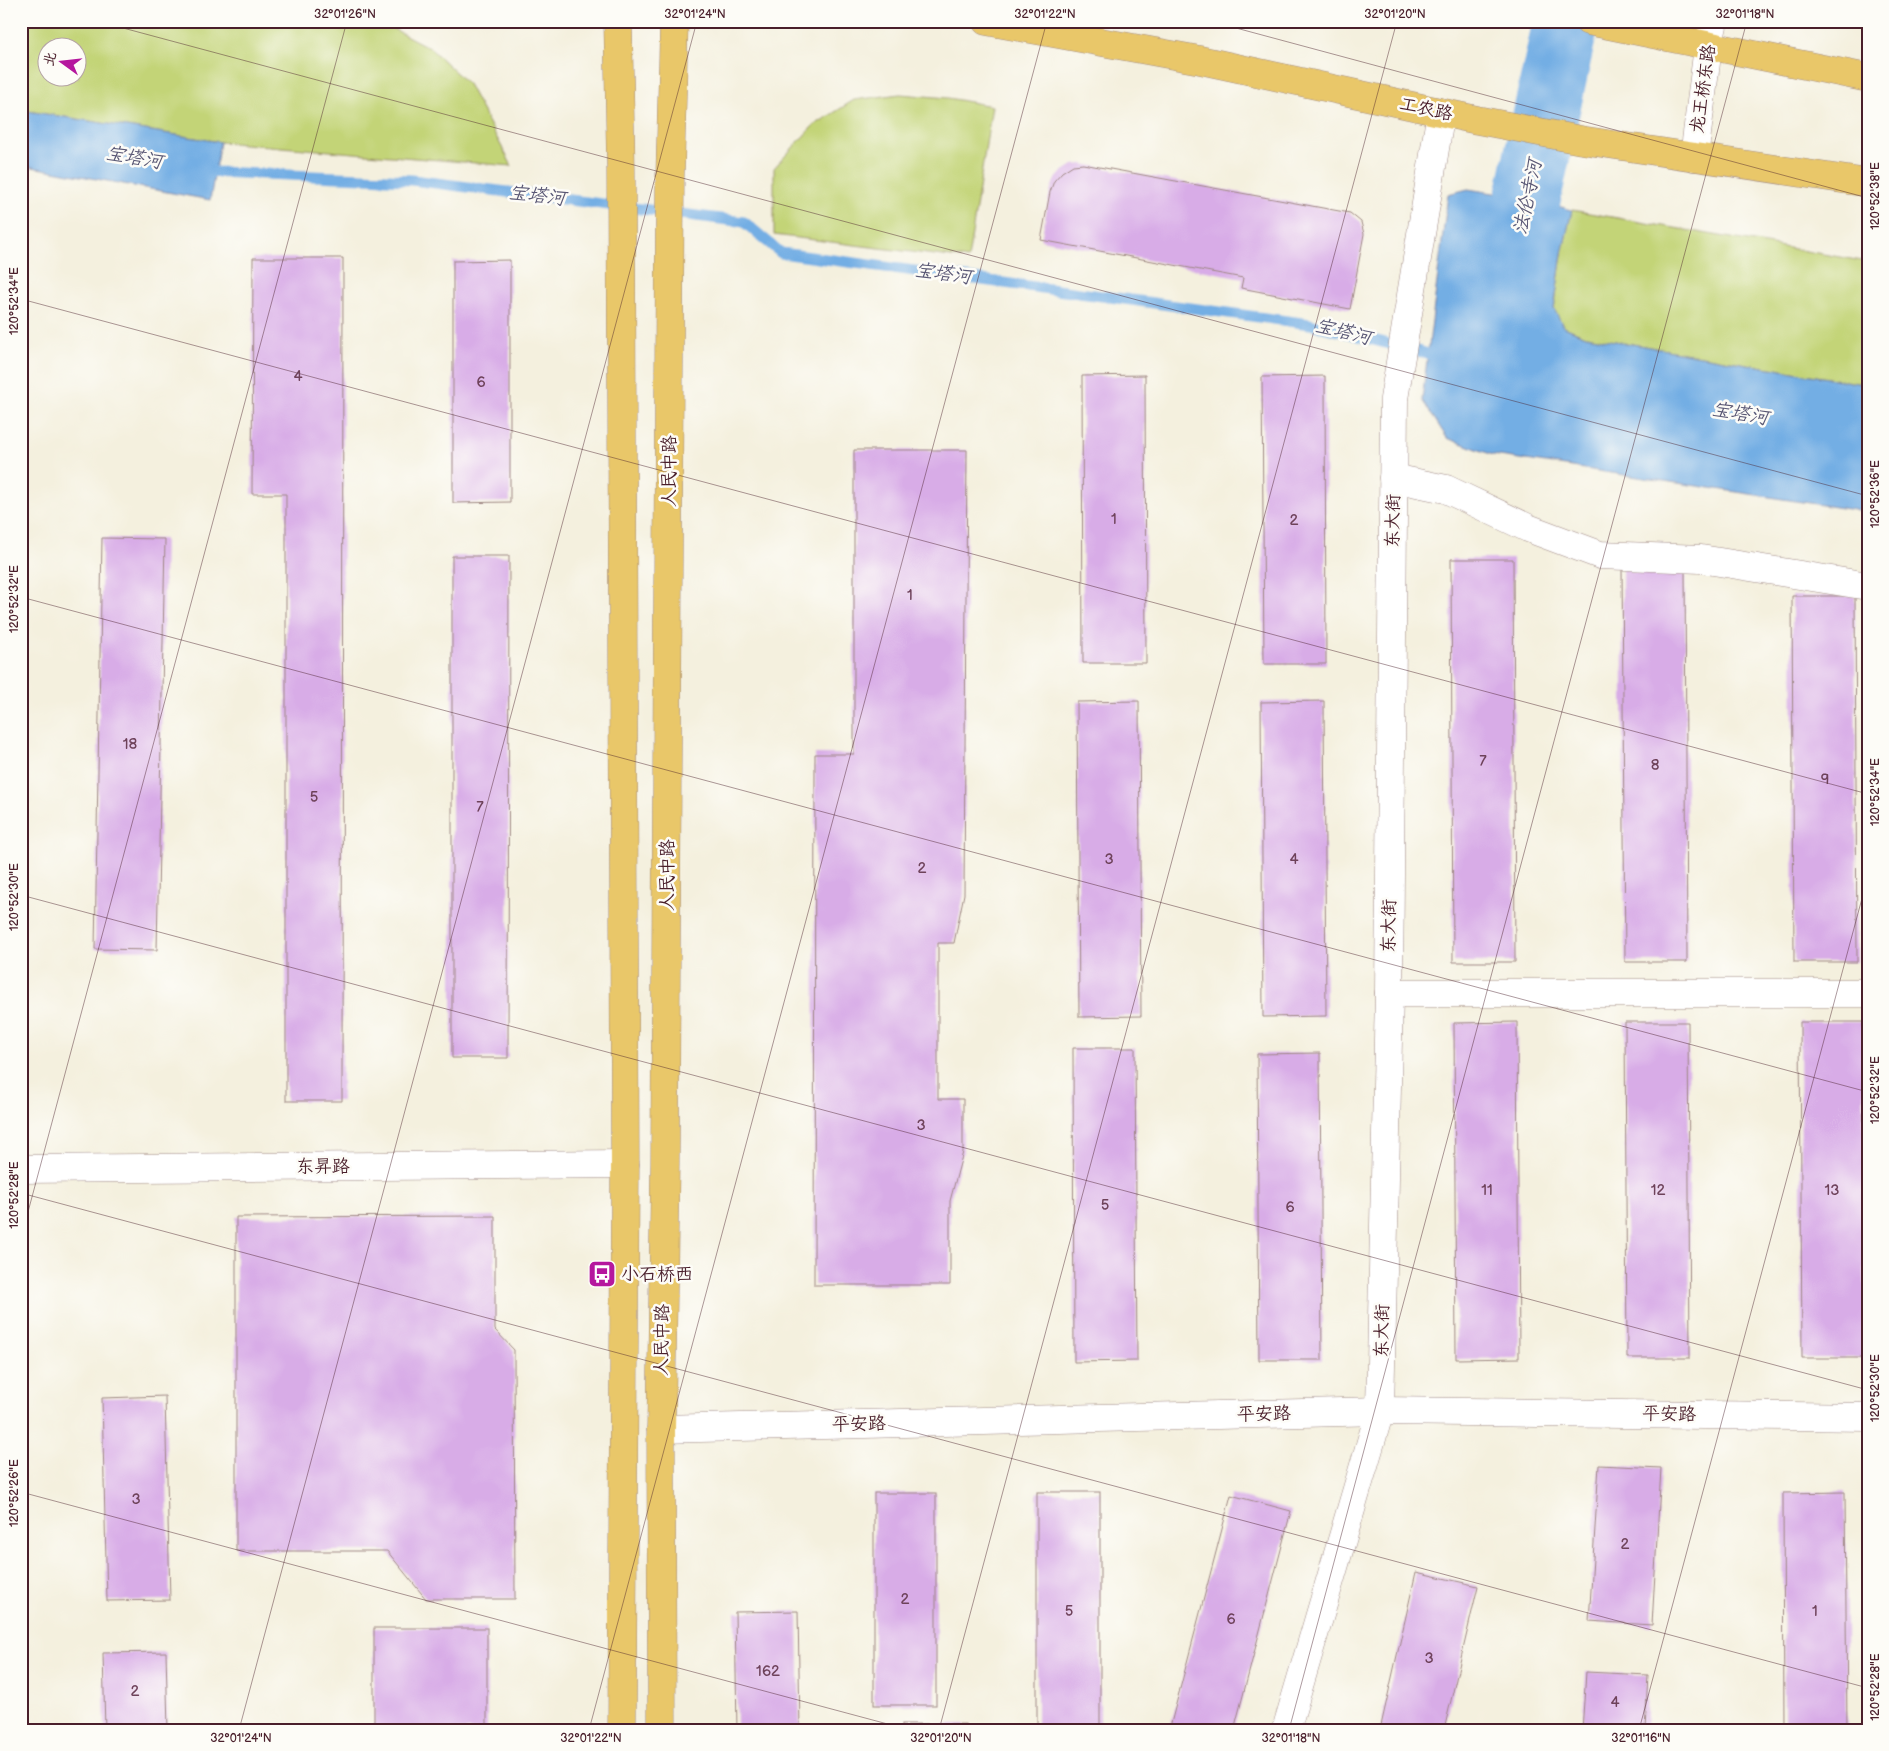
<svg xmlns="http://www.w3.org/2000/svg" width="1889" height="1751" viewBox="0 0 1889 1751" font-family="'Balsamiq Sans','LXGW WenKai TC',sans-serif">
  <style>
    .green { fill: #c3d477; stroke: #867a51; fill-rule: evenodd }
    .water { fill: #73aee4; stroke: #5e6688 }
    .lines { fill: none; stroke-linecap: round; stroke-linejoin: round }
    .stream { stroke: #73aee4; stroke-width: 11 }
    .river { stroke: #73aee4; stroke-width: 66 }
    .building { fill: #d8ace7 }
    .minor-casing { stroke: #9f8884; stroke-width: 29 }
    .major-casing { stroke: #9f8884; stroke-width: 29 }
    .minor { stroke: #fff; stroke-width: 28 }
    .major { stroke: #e9c769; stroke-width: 28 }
    .ticks { fill: none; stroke: #4a1f2b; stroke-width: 1; stroke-opacity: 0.45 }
    .labels { text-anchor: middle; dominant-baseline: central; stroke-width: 5; stroke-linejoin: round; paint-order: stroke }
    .number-label { font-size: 15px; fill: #6e425a }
    .street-label { font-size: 18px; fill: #4a1f2b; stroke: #fdfcf7 }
    .poi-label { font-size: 18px; fill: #4a1f2b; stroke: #fdfcf7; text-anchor: start }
    .water-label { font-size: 19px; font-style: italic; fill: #5a5875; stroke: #fdfcf7 }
    .neatline { fill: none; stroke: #4a1f2b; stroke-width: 2 }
    .ticks-label { font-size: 12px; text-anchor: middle; fill: #4a1f2b }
  </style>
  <rect width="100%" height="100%" fill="#fdfcf7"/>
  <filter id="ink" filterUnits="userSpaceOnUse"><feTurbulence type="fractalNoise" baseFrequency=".02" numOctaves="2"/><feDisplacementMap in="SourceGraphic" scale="10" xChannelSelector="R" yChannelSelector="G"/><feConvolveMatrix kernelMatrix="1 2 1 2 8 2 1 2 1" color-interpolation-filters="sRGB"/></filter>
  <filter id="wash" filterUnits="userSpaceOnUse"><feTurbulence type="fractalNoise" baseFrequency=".0096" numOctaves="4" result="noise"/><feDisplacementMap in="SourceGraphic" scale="20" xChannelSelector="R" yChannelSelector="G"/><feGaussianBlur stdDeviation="1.12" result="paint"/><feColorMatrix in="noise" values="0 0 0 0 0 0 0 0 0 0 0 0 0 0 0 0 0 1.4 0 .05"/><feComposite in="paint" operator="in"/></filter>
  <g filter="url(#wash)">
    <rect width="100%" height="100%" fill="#f4f0de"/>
    <g class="green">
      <path d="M 21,21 L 369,21 L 384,24 L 430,48 L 468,84 L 512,166 L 220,142 L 21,110 ZM 48,48 L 78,48 L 78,78 L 48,78 Z"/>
      <path d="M 900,94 L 948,98 L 992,106 L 968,259 L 774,235 L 774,168 L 813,126 L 854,100 Z"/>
      <path d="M 1572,210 L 1868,262 L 1868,385 L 1586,336 L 1564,327 L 1554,310 L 1562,254 Z"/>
    </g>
    <g class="water">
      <path d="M 21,110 L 220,142 L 210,200 L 21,165 Z"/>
      <path d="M 1468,189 L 1532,199 L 1572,210 L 1562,254 L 1554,309 L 1564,327 L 1586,336 L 1868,385 L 1868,512 L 1493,455 L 1447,438 L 1422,400 L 1448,194 Z"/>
    </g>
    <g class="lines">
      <path class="stream" d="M 200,169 L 215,172 L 412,180 L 744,222 L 781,253 L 1310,324 L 1441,357"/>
      <path class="river" d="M 1516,288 L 1515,258 L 1566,21"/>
    </g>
    <g id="blocks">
      <g class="building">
        <path d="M 1083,164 L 1350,213 L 1361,222 L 1364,234 L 1350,309 L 1241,288 L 1243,278 L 1041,240 L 1050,192 L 1054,181 L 1062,172 L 1073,165 Z"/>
        <path d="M 253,258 L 343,258 L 342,1101 L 286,1101 L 286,494 L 252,494 Z"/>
        <path d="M 510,260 L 510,502 L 453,503 L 453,261 Z"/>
        <path d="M 1145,375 L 1146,663 L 1083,663 L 1082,376 Z"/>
        <path d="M 1325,376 L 1326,664 L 1264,664 L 1262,377 Z"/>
        <path d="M 854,450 L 967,450 L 964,894 L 954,943 L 938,943 L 938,1099 L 963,1099 L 963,1152 L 950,1201 L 950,1285 L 814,1285 L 815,754 L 854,754 Z"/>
        <path d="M 102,538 L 165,539 L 157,950 L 95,949 Z"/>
        <path d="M 452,556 L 509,556 L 508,1058 L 452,1058 Z"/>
        <path d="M 1451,559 L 1513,559 L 1515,962 L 1453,962 Z"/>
        <path d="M 1685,567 L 1687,962 L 1625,962 L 1622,568 Z"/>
        <path d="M 1792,596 L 1855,596 L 1857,962 L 1794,962 Z"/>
        <path d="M 1139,701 L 1141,1016 L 1079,1017 L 1077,702 Z"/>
        <path d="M 1324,701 L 1326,1016 L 1263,1017 L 1261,702 Z"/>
        <path d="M 1517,1022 L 1519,1358 L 1456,1359 L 1454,1023 Z"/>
        <path d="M 1625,1022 L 1688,1022 L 1690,1358 L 1627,1358 Z"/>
        <path d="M 1800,1022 L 1863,1022 L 1865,1358 L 1802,1358 Z"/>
        <path d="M 1073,1048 L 1135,1048 L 1137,1361 L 1074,1362 Z"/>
        <path d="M 1320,1053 L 1322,1360 L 1259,1360 L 1257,1054 Z"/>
        <path d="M 495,1216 L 495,1330 L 514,1350 L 515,1599 L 426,1599 L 387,1551 L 236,1551 L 236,1217 Z"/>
        <path d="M 165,1396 L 170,1600 L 107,1601 L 102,1398 Z"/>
        <path d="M 1599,1465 L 1661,1468 L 1652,1625 L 1589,1621 Z"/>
        <rect x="1037" y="1492" width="63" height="238"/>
        <path d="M 1845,1492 L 1847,1730 L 1784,1730 L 1783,1493 Z"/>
        <rect x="874" y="1493" width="62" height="212"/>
        <path d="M 1231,1495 L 1291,1511 L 1234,1730 L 1181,1730 L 1170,1727 Z"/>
        <path d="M 1416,1572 L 1478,1586 L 1444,1730 L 1380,1730 Z"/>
        <path d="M 798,1611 L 800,1730 L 737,1730 L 735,1612 Z"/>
        <rect x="374" y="1628" width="113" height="102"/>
        <path d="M 166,1652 L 168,1730 L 105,1730 L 103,1653 Z"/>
        <path d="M 1586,1672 L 1648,1675 L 1645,1730 L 1582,1730 Z"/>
        <rect x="902" y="1724" width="63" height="6"/>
      </g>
    </g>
  </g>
  <g filter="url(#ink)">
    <use href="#blocks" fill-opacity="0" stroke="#9f8884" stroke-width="1"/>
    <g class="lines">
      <defs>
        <g id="minor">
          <path d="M 1694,157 L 1708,47 L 1714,21"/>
          <path d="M 1393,478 L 1446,489 L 1528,528 L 1600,555 L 1701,559 L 1868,586"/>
          <path d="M 1389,993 L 1868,993"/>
          <path d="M 21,1169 L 625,1164"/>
          <path d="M 661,1429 L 1380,1411 L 1868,1417"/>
          <path d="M 1286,1730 L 1380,1411 L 1389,993 L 1394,399 L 1441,112"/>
        </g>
        <g id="major">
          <path d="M 618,21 L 621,171 L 625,1164 L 622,1730"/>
          <path d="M 986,21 L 1200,60 L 1477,120 L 1581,140 L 1868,183"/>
          <path d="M 1588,21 L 1868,78"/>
          <path d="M 662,1730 L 661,1429 L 665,1163 L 670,177 L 674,21"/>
        </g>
      </defs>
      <use href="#minor" class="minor-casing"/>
      <use href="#major" class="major-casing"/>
      <use href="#minor" class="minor"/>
      <use href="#major" class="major"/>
    </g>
  </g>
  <path class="ticks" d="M 97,21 L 1868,496M 1210,21 L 1868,198M 21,299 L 1868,794M 21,597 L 1868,1092M 21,895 L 1868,1390M 21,1193 L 1868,1688M 21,1238 L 347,21M 21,1492 L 910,1730M 239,1730 L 697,21M 589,1730 L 1047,21M 939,1730 L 1397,21M 1289,1730 L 1747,21M 1639,1730 L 1868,876"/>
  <defs>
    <symbol id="bus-square" viewBox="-11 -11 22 22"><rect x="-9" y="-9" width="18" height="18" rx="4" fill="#b5179e" stroke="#fdfcf7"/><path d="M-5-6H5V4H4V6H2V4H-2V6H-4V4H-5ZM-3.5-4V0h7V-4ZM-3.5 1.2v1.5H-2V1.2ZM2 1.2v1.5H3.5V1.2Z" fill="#fff"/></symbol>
  </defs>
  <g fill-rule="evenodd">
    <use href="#bus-square" x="586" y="1258" width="32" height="32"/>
  </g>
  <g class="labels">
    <g class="number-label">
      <text x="298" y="376">4</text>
      <text x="481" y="382">6</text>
      <text x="1114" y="519">1</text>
      <text x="1294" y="520">2</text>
      <text x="910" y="595">1</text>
      <text x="130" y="744">18</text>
      <text x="1483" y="761">7</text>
      <text x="1655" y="765">8</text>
      <text x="1825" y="779">9</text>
      <text x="314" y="797">5</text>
      <text x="480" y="807">7</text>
      <text x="1109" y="859">3</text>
      <text x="1294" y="859">4</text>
      <text x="922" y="868">2</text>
      <text x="921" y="1125">3</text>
      <text x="1487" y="1190">11</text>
      <text x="1658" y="1190">12</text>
      <text x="1832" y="1190">13</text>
      <text x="1105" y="1205">5</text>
      <text x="1290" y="1207">6</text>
      <text x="136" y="1499">3</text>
      <text x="1625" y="1544">2</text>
      <text x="905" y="1599">2</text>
      <text x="1069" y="1611">5</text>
      <text x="1815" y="1611">1</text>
      <text x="1231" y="1619">6</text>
      <text x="1429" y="1658">3</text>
      <text x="768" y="1671">162</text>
      <text x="135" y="1691">2</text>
      <text x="1615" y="1702">4</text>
    </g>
    <g class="street-label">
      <text transform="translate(1703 89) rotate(-82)">龙王桥东路</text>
      <text transform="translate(1426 109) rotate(12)">工农路</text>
      <text transform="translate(669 471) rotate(-90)">人民中路</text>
      <text transform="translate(1393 521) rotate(-89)">东大街</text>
      <text transform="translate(667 875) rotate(-90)">人民中路</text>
      <text transform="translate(1389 926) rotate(-89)">东大街</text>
      <text x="323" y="1166">东昇路</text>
      <text transform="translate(1382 1331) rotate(-89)">东大街</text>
      <text transform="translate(662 1340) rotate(-89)">人民中路</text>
      <text transform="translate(1264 1414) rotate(-1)">平安路</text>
      <text transform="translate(1669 1414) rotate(1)">平安路</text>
      <text transform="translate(859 1424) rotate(-1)">平安路</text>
    </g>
    <g class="poi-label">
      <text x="621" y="1274">小石桥西</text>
    </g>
    <g class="water-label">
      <text transform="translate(134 158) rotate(10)">宝塔河</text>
      <text transform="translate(537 196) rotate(7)">宝塔河</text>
      <text transform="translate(1528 197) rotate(-78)">法伦寺河</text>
      <text transform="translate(943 274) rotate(8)">宝塔河</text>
      <text transform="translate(1343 332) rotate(14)">宝塔河</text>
      <text transform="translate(1740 414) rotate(10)">宝塔河</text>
    </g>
  </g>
  <rect width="1889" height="1751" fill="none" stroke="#fdfcf7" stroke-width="55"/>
  <g transform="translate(62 62) rotate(285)"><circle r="24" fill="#fdfcf7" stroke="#b5a4a5"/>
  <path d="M0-4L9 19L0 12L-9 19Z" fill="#b5179e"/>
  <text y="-8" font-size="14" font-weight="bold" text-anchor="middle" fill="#4a1f2b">北</text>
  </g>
  <rect x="28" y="28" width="1834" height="1696" class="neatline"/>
  <g class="ticks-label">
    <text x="345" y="18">32°01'26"N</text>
    <text x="695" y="18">32°01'24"N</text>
    <text x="1045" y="18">32°01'22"N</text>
    <text x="1395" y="18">32°01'20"N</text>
    <text x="1745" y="18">32°01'18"N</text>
    <text transform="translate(1875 196) rotate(-90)" y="4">120°52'38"E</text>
    <text transform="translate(14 301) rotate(-90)" y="4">120°52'34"E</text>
    <text transform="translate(1875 494) rotate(-90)" y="4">120°52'36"E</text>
    <text transform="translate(14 599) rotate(-90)" y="4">120°52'32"E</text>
    <text transform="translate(1875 792) rotate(-90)" y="4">120°52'34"E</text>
    <text transform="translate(14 897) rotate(-90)" y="4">120°52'30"E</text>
    <text transform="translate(1875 1090) rotate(-90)" y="4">120°52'32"E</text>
    <text transform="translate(14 1195) rotate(-90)" y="4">120°52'28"E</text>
    <text transform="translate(1875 1388) rotate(-90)" y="4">120°52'30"E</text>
    <text transform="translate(14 1493) rotate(-90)" y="4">120°52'26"E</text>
    <text transform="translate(1875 1687) rotate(-90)" y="4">120°52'28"E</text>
    <text x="241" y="1742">32°01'24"N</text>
    <text x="591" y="1742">32°01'22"N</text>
    <text x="941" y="1742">32°01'20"N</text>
    <text x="1291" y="1742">32°01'18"N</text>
    <text x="1641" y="1742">32°01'16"N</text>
  </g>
</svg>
